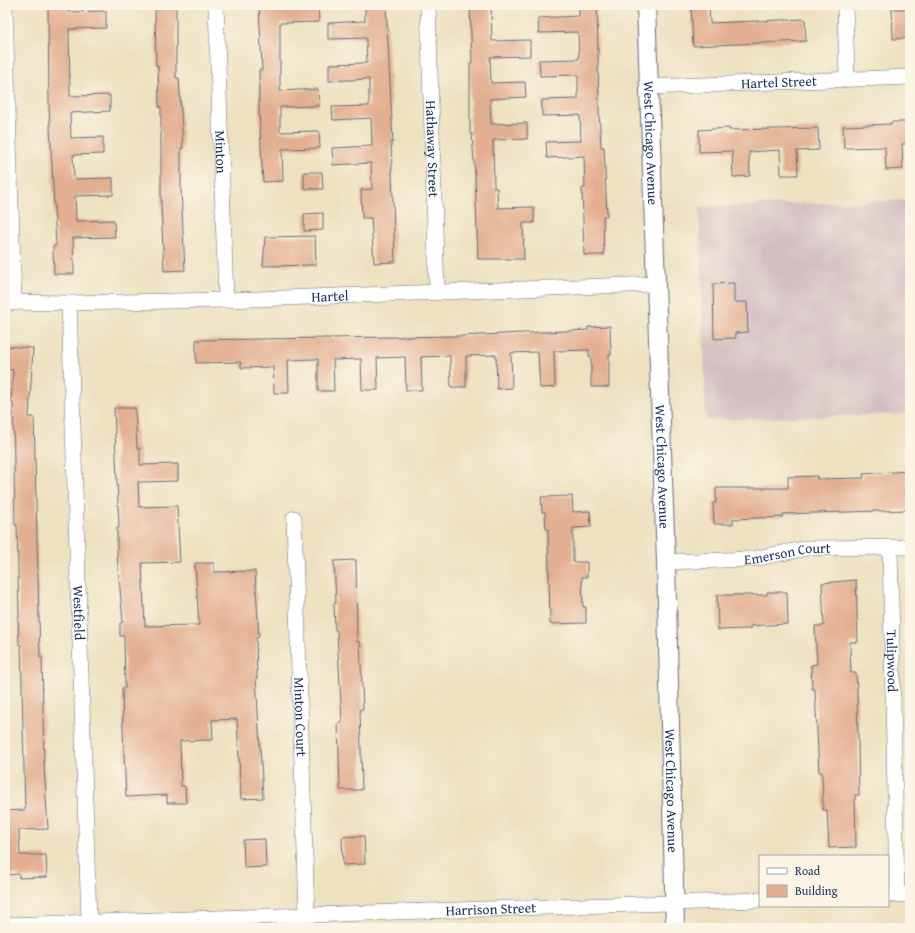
<svg xmlns="http://www.w3.org/2000/svg" width="915" height="933" viewBox="0 0 915 933" font-family="'Gentium Book Plus',serif">
  <style>
    .industrial { fill: #d2bec1 }
    .building { fill: #e3af91 }
    .lines { fill: none; stroke-linecap: round; stroke-linejoin: round }
    .minor-casing { stroke: #656d80; stroke-width: 16 }
    .tertiary-casing { stroke: #656d80; stroke-width: 20 }
    .minor { stroke: #fff; stroke-width: 15 }
    .tertiary { stroke: #fff; stroke-width: 18 }
    .labels { text-anchor: middle; dominant-baseline: central; stroke-width: 3.5; stroke-linejoin: round; paint-order: stroke }
    .street-label { font-size: 14px; fill: #1b2f5e; stroke: #fcf5e5 }
  </style>
  <rect width="100%" height="100%" fill="#fcf5e5"/>
  <filter id="ink" filterUnits="userSpaceOnUse"><feTurbulence type="fractalNoise" baseFrequency=".025" numOctaves="2"/><feDisplacementMap in="SourceGraphic" scale="8" xChannelSelector="R" yChannelSelector="G"/><feConvolveMatrix kernelMatrix="1 2 1 2 8 2 1 2 1" color-interpolation-filters="sRGB"/></filter>
  <filter id="wash" filterUnits="userSpaceOnUse"><feTurbulence type="fractalNoise" baseFrequency=".012" numOctaves="4" result="noise"/><feDisplacementMap in="SourceGraphic" scale="16" xChannelSelector="R" yChannelSelector="G"/><feGaussianBlur stdDeviation="0.9" result="paint"/><feColorMatrix in="noise" values="0 0 0 0 0 0 0 0 0 0 0 0 0 0 0 0 0 1.4 0 .05"/><feComposite in="paint" operator="in"/></filter>
  <g filter="url(#wash)">
    <rect width="100%" height="100%" fill="#eee1c0"/>
    <path class="industrial" d="M 910,200 L 910,414 L 706,420 L 699,207 Z"/>
    <g id="blocks">
      <g class="building">
        <path d="M 48,5 L 68,5 L 68,12 L 106,11 L 106,28 L 69,29 L 70,96 L 110,95 L 110,111 L 70,113 L 71,138 L 103,137 L 103,154 L 73,155 L 74,179 L 113,178 L 113,195 L 75,196 L 76,221 L 114,220 L 115,237 L 73,238 L 74,274 L 54,274 L 53,246 L 56,246 L 49,106 Z"/>
        <path d="M 155,5 L 176,5 L 176,78 L 179,78 L 183,148 L 181,148 L 181,190 L 185,270 L 164,271 L 161,205 L 161,107 L 159,107 L 158,66 L 156,66 Z"/>
        <path d="M 259,5 L 279,5 L 279,7 L 318,5 L 319,22 L 280,23 L 280,91 L 318,89 L 319,106 L 280,107 L 280,132 L 319,131 L 320,148 L 282,149 L 283,181 L 263,182 L 259,112 L 259,70 L 262,70 Z"/>
        <path d="M 365,5 L 386,5 L 393,142 L 391,142 L 395,262 L 374,263 L 371,218 L 362,218 L 361,190 L 372,189 L 371,163 L 333,165 L 332,148 L 372,146 L 371,118 L 333,120 L 332,107 L 369,106 L 369,79 L 329,81 L 329,64 L 367,63 L 366,38 L 328,39 L 328,23 L 365,21 Z"/>
        <path d="M 470,5 L 491,5 L 492,41 L 530,40 L 530,56 L 490,57 L 491,83 L 525,82 L 526,97 L 490,99 L 491,124 L 527,123 L 527,139 L 493,140 L 494,188 L 497,188 L 498,208 L 534,207 L 534,223 L 523,223 L 524,259 L 478,259 L 475,175 L 472,134 L 470,134 L 470,63 L 472,63 Z"/>
        <path d="M 579,5 L 597,5 L 599,107 L 601,147 L 604,147 L 607,216 L 603,216 L 604,255 L 584,255 L 582,188 L 585,188 L 584,156 L 547,158 L 546,142 L 581,141 L 580,115 L 542,116 L 542,100 L 578,99 L 578,75 L 540,76 L 539,60 L 579,59 L 578,32 L 539,33 L 538,18 L 579,16 Z"/>
        <path d="M 691,5 L 709,5 L 710,23 L 805,19 L 806,41 L 693,46 Z"/>
        <path d="M 892,9 L 910,9 L 910,38 L 893,39 Z"/>
        <path d="M 891,122 L 910,122 L 910,144 L 902,144 L 903,169 L 886,170 L 885,147 L 844,148 L 843,126 L 891,124 Z"/>
        <path d="M 729,128 L 729,130 L 818,128 L 819,150 L 797,151 L 798,175 L 781,175 L 780,150 L 749,152 L 750,176 L 733,177 L 732,151 L 699,152 L 699,130 Z"/>
        <path d="M 304,172 L 322,172 L 323,189 L 304,189 Z"/>
        <path d="M 323,213 L 323,230 L 304,231 L 304,214 Z"/>
        <path d="M 315,236 L 316,265 L 263,266 L 265,237 Z"/>
        <path d="M 734,283 L 734,302 L 747,302 L 748,332 L 735,333 L 736,338 L 714,339 L 713,284 Z"/>
        <path d="M 610,326 L 611,355 L 609,355 L 609,387 L 591,387 L 591,356 L 589,356 L 589,350 L 554,351 L 555,387 L 540,388 L 538,352 L 511,353 L 512,388 L 497,389 L 496,355 L 466,356 L 466,387 L 451,387 L 450,356 L 421,357 L 422,390 L 406,390 L 405,357 L 377,358 L 378,390 L 362,390 L 361,359 L 333,360 L 334,391 L 318,391 L 318,359 L 288,360 L 289,393 L 274,393 L 273,367 L 241,368 L 241,362 L 196,363 L 196,340 L 459,336 L 588,330 L 588,327 Z"/>
        <path d="M 5,346 L 33,348 L 29,417 L 34,417 L 40,657 L 42,657 L 44,765 L 48,829 L 19,830 L 20,855 L 46,855 L 47,877 L 19,878 L 19,874 L 5,875 L 5,811 L 25,810 L 21,645 L 19,645 L 18,617 L 19,617 L 17,525 L 15,525 L 13,402 L 11,401 L 13,370 L 5,369 Z"/>
        <path d="M 114,408 L 135,408 L 137,448 L 140,448 L 140,465 L 178,464 L 178,481 L 138,482 L 139,507 L 177,506 L 180,562 L 142,563 L 145,626 L 199,625 L 195,563 L 214,563 L 214,572 L 255,571 L 259,637 L 256,638 L 257,678 L 256,678 L 263,798 L 241,799 L 237,719 L 212,720 L 213,740 L 180,741 L 181,786 L 185,786 L 186,803 L 167,803 L 167,795 L 126,797 L 123,729 L 122,688 L 125,688 L 124,636 L 120,636 L 120,623 L 123,622 L 117,556 L 117,528 L 119,528 Z"/>
        <path d="M 910,471 L 910,510 L 783,514 L 783,517 L 733,519 L 733,524 L 714,524 L 713,503 L 716,503 L 716,488 L 788,488 L 788,477 L 817,476 L 817,479 L 864,478 L 863,474 Z"/>
        <path d="M 572,496 L 573,512 L 590,511 L 591,527 L 573,528 L 573,562 L 587,562 L 587,577 L 582,577 L 583,607 L 586,607 L 586,623 L 550,624 L 548,529 L 546,529 L 545,512 L 542,512 L 541,497 Z"/>
        <path d="M 356,560 L 357,642 L 360,642 L 363,709 L 360,709 L 362,790 L 340,790 L 338,723 L 342,723 L 337,630 L 335,630 L 334,603 L 336,603 L 334,561 Z"/>
        <path d="M 856,580 L 858,642 L 850,642 L 851,673 L 856,673 L 857,690 L 859,795 L 855,795 L 856,847 L 829,848 L 827,810 L 823,810 L 822,772 L 819,772 L 815,689 L 812,689 L 811,665 L 817,664 L 815,626 L 824,626 L 822,583 Z"/>
        <path d="M 767,592 L 787,592 L 788,624 L 750,626 L 750,629 L 718,630 L 717,595 L 767,595 Z"/>
        <path d="M 364,836 L 365,864 L 343,865 L 342,837 Z"/>
        <path d="M 265,839 L 266,867 L 244,868 L 243,840 Z"/>
      </g>
    </g>
  </g>
  <g filter="url(#ink)">
    <use href="#blocks" fill-opacity="0" stroke="#656d80" stroke-width="1"/>
    <g class="lines">
      <defs>
        <g id="minor">
          <path id="s1" d="M 216,5 L 226,300"/>
          <path id="s2" d="M 428,5 L 437,293"/>
          <path d="M 845,5 L 847,79"/>
          <path d="M 5,10 L 14,303"/>
          <path id="s3" d="M 649,87 L 910,77"/>
          <path id="s4" d="M 5,302 L 69,303 L 226,300 L 655,284"/>
          <path id="s5" d="M 69,303 L 89,922"/>
          <path id="s6" d="M 294,518 L 307,915"/>
          <path id="s7" d="M 890,547 L 897,895"/>
          <path id="s8" d="M 666,562 L 752,559 L 808,548 L 910,547"/>
          <path d="M 888,895 L 910,894"/>
          <path id="s9" d="M 5,925 L 760,900"/>
        </g>
        <g id="tertiary">
          <path id="s10" d="M 646,5 L 666,562 L 675,928"/>
        </g>
      </defs>
      <use href="#minor" class="minor-casing"/>
      <use href="#tertiary" class="tertiary-casing"/>
      <use href="#minor" class="minor"/>
      <use href="#tertiary" class="tertiary"/>
    </g>
  </g>
  <g class="labels">
    <g class="street-label">
      <text stroke="none"><textPath href="#s3" startOffset="130">Hartel Street</textPath></text>
      <text stroke="none"><textPath href="#s10" startOffset="138">West Chicago Avenue</textPath></text>
      <text stroke="none"><textPath href="#s2" startOffset="144">Hathaway Street</textPath></text>
      <text stroke="none"><textPath href="#s1" startOffset="147">Minton</textPath></text>
      <text stroke="none"><textPath href="#s4" startOffset="325">Hartel</textPath></text>
      <text stroke="none"><textPath href="#s10" startOffset="462">West Chicago Avenue</textPath></text>
      <text stroke="none"><textPath href="#s8" startOffset="122">Emerson Court</textPath></text>
      <text stroke="none"><textPath href="#s5" startOffset="310">Westfield</textPath></text>
      <text stroke="none"><textPath href="#s7" startOffset="114">Tulipwood</textPath></text>
      <text stroke="none"><textPath href="#s6" startOffset="199">Minton Court</textPath></text>
      <text stroke="none"><textPath href="#s10" startOffset="786">West Chicago Avenue</textPath></text>
      <text stroke="none"><textPath href="#s9" startOffset="486">Harrison Street</textPath></text>
    </g>
  </g>
  <rect width="915" height="933" fill="none" stroke="#fcf5e5" stroke-width="20"/>
  <rect x="759" y="855" width="130" height="52" fill="#fcf5e5" stroke="#a2a6af"/>
  <rect x="767" y="868" width="20" height="6" fill="#ffffff" stroke="#a2a6af"/>
  <text x="795" y="875" font-size="12" fill="#1b2f5e">Road</text>
  <rect x="767" y="885" width="20" height="12" fill="#e3af91" stroke="#a2a6af"/>
  <text x="795" y="895" font-size="12" fill="#1b2f5e">Building</text>
</svg>
